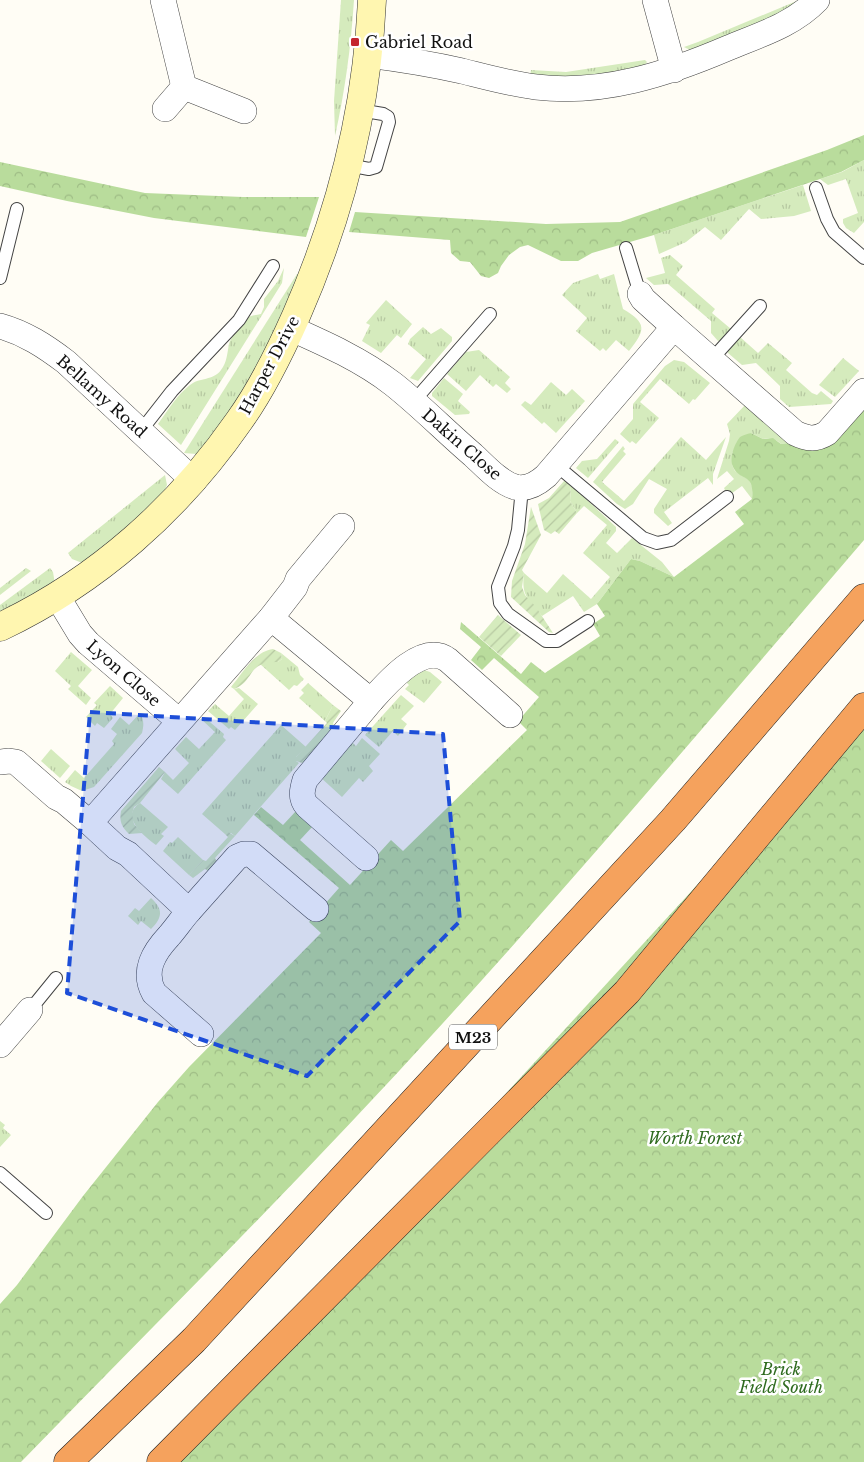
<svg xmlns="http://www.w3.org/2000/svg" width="864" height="1462" viewBox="0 0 864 1462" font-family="'Libre Baskerville',serif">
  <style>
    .grass { fill: url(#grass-tufts) }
    .forest { fill: url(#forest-crowns) }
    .garden { fill: url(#garden-furrows) }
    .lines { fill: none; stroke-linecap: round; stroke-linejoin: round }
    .lane-casing { stroke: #444; stroke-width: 14 }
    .street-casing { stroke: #444; stroke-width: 26 }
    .secondary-casing { stroke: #333; stroke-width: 29 }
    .highway-casing { stroke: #222; stroke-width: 29 }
    .lane { stroke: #fff; stroke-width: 12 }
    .street { stroke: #fff; stroke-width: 25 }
    .secondary { stroke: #fff6b0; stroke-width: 28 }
    .highway { stroke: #f5a25d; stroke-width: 28 }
    .marked { fill: #1d4ed8; fill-opacity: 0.2; stroke: #1d4ed8; stroke-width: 4; stroke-dasharray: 10 6; stroke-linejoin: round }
    .poi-dot { fill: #c4262e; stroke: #fff; stroke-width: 2 }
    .labels { text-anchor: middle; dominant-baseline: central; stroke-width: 5; stroke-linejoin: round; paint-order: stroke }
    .shield { fill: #fff; stroke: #585858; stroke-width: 1 }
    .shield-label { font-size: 15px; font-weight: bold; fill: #111 }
    .poi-label { font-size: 16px; fill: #111; stroke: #fff; text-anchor: start }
    .street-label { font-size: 16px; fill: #111; stroke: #fff }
    .park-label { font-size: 16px; font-style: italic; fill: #2f6b1f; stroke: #fff }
  </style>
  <defs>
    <pattern id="grass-tufts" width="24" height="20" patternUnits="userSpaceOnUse" patternTransform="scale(1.25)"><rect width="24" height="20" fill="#d5ebbd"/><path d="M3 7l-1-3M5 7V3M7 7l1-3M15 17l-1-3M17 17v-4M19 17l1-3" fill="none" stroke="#b6c8a1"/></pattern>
    <pattern id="forest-crowns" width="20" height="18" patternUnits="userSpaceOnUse" patternTransform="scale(1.25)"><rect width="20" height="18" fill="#b9dc9c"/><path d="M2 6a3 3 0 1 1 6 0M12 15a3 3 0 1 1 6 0" fill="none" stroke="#9ebc85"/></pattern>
    <pattern id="garden-furrows" width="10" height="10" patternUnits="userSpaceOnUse" patternTransform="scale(1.25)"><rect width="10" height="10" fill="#d5ebbd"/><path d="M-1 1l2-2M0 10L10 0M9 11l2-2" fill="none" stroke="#b6c8a1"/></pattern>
  </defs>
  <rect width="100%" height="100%" fill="#fffdf5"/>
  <g class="grass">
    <path d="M 341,0 L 354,0 C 351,46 345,91 335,136 L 334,101 Z"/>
    <path d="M 799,0 L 786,13 L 692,51 L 684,47 L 698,42 Z"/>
    <path d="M 645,60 L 647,62 L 644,66 L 600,78 L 530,76 L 531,70 L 566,72 Z"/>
    <path d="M 864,160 L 864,222 L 854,233 L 846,228 L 843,223 L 843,219 L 858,213 L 846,179 L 828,185 L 820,179 L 842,172 Z"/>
    <path d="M 803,185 L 811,211 L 794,216 L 761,219 L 749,209 L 721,240 L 705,227 L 686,242 L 659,254 L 654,235 Z"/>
    <path d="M 670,255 L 683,266 L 676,275 L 715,309 L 712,313 L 731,329 L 722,340 L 718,341 L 711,333 L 711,321 L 668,284 L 654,285 L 646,278 L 665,273 L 661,258 Z"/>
    <path d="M 284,268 L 282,283 L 181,445 L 158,424 C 168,410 177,395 190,385 C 200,377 213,381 221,370 C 227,362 227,354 229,344 C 231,337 243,320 249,317 C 252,315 257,315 261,314 L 264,307 L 264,299 L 278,281 Z"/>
    <path d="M 297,274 L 300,274 L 281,323 L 247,387 L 202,453 L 196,454 L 184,453 Z"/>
    <path d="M 598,274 L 600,279 L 614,274 L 623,309 C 647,323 646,330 629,351 L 616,340 L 606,351 L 603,348 L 600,351 L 576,331 L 587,318 L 562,295 L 573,283 Z"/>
    <path d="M 386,300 L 412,324 L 401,338 L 397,335 L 381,353 L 362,341 L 370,325 L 366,323 Z"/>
    <path d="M 423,327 L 431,334 L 441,328 L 452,337 L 452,341 L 418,381 L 410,378 L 426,359 L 408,344 L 410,339 Z"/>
    <path d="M 740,337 L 758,353 L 768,343 L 792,363 L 786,370 L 812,393 L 817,395 L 821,391 L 833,401 L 831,404 L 789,407 L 780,399 L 780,386 L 756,363 L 742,365 L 728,353 L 728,350 Z"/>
    <path d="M 479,350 L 510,377 L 505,383 L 511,389 L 507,393 L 496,384 L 493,387 L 480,375 L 466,391 L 447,374 L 466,352 Z"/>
    <path d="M 843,358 L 859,371 L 835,397 L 819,385 Z"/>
    <path d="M 674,360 L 684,362 L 710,383 L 695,400 L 693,399 L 689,404 L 660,379 L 640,402 L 659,418 L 636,444 L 632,441 L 630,443 L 620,434 L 633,419 L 633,404 L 665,366 Z"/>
    <path d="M 444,378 L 463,394 L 458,401 L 470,412 L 469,414 L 455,415 L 432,396 L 432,393 Z"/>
    <path d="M 551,382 L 566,395 L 572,389 L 585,401 L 556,433 L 544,422 L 542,424 L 521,405 L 525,401 L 531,405 Z"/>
    <path d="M 747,403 L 788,443 L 781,444 C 776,439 770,437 763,439 L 751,433 L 737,442 L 732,454 L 732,465 L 735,471 L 749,480 L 753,488 L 752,499 L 742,486 L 728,496 L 724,488 L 734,479 L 727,471 L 717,479 L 729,441 L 730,434 L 727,424 Z"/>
    <path d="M 681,437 L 706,460 L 726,437 L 713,474 L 713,485 L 708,478 L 664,512 L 672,523 L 668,526 L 654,513 L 654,509 L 667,489 L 649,479 L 633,504 L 625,509 L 617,504 L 593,482 L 623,446 L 625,449 L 623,451 L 626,454 L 602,482 L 624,501 Z"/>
    <path d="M 615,439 L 619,442 L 588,478 L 576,468 L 582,461 L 597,459 Z"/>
    <path d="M 165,475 L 167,485 L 161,499 L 85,564 L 72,559 L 68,553 Z"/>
    <path d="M 571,485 L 616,527 L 616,531 L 606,543 L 617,553 L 632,538 L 662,562 L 674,577 L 640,561 L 631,559 L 597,604 L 584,612 L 573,596 L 542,616 C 529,598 521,598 524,573 L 547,593 L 563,574 L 591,599 L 610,577 L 583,553 L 607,525 L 584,506 L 577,513 L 570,501 Z"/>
    <path d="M 26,568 L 31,571 L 0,595 L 0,588 Z"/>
    <path d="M 50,568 L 53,572 L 55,584 L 0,614 L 0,605 Z"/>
    <path d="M 71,652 L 92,670 L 78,686 L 91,698 L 86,705 L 68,689 L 71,686 L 55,671 Z"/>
    <path d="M 281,653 L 298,667 L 300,675 L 304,679 L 297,686 L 294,685 L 289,690 L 260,664 L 267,662 L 278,662 L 282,659 Z"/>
    <path d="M 424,670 L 430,672 L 442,682 L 424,703 L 405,689 L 409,685 L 405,681 L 413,673 Z"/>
    <path d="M 308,683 L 333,705 L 325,721 L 299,698 L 304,693 L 301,690 Z"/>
    <path d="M 110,686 L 123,698 L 110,714 L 113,718 L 104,728 L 97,723 L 95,726 L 86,717 L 97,705 L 94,703 Z"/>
    <path d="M 239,688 L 258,704 L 235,730 L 231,727 L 229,729 L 208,711 L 215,704 L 229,716 L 244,699 L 234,689 Z"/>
    <path d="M 401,695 L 414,706 L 401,719 L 407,724 L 398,736 L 393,731 L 379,747 L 365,735 Z"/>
    <path d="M 140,713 C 144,720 144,725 142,733 L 94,787 L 82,791 L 71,786 L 65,782 L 75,770 L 84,778 L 114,744 L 112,741 L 117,734 L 111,729 L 120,717 L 129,725 Z"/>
    <path d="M 204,717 L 224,734 L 223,737 L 226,740 L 178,794 L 161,779 L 165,772 L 173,780 L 189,763 L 175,749 L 186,737 L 199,749 L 215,732 L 201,719 Z"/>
    <path d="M 281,725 L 306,747 L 296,757 L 296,761 L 299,763 L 235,836 L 231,833 L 225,834 L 202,814 Z"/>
    <path d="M 362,738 L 380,754 L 369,766 L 373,771 L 363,782 L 359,778 L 342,797 L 319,776 L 351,741 L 356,746 Z"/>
    <path d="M 51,749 L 70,766 L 60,778 L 41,761 Z"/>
    <path d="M 140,803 L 168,827 L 161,834 L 164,836 L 156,845 C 144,836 119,816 140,803 Z"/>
    <path d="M 178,837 L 203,860 L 189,875 L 163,851 L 170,842 L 172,843 Z"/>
    <path d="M 151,898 C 163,909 163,917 151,929 L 141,921 L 138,925 L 128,916 L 135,908 L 139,911 Z"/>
    <path d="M 0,1121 L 5,1125 L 3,1128 L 11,1135 L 0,1147 Z"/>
  </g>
  <g class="forest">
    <path d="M 864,135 L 864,160 L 841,172 L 654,235 L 592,253 L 578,261 L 561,261 L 528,245 L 520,247 L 509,255 L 501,266 L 498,273 L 489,278 L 481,276 L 470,262 L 460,261 L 451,253 L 450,240 L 349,232 L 355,212 L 546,224 L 620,222 L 827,150 Z"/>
    <path d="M 0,162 L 145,193 L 243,197 L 319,197 L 306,237 L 154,218 L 67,201 L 0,186 Z"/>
    <path d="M 864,405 L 864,540 C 725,702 587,865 443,1023 C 307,1173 162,1317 21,1462 L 0,1462 L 0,1304 L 17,1285 L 83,1196 L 158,1102 L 189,1067 L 321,933 L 309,922 L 339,888 L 254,815 L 261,807 L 283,825 L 296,811 L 313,826 L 300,840 L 350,885 L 391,840 L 403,851 L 527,730 L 518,721 L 539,697 L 494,658 L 482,670 L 471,660 L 481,647 L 460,629 L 461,622 L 521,674 L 531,662 L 545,673 L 600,636 L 593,624 L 605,616 L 597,604 L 631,559 L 640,561 L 674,577 L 744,524 L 735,512 L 752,499 C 755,472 740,482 733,467 C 729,459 734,444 740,437 C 743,435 747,434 751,433 L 763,439 L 773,438 L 781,444 L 788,443 Z"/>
    <path d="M 864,703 L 864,1462 L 168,1462 Z"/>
  </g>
  <g class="garden">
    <path d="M 564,481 L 567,481 L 571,485 L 570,501 L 577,513 L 559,534 L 555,531 L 551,534 L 544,530 L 538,504 L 549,498 Z"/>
    <path d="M 531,507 L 541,535 L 522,570 L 524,573 L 522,587 L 525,595 L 536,607 L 553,633 L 549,632 L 511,597 L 512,581 L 525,544 Z"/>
    <path d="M 498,615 L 521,635 L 501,656 L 479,637 Z"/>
    <path d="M 273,649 L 281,653 L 282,659 L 278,662 C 246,661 255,682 234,689 L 231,687 C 242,674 255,651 273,649 Z"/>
    <path d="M 333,705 L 341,711 L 333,723 L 335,728 L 308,762 L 302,763 L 296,761 L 296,757 L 327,723 L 325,721 Z"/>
    <path d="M 159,767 L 165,772 L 140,803 L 134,807 L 132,814 L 134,824 L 142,833 L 129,834 C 122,827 119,822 121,811 Z"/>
    <path d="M 228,832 L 235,836 L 215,858 L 218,864 L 210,872 L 205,869 L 193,878 L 189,875 L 203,860 L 206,861 L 228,837 L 225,834 Z"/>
  </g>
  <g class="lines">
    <defs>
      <g id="lane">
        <path d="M 348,165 L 369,169 L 376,167 L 389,122 L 388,117 L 383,114 L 359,110"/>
        <path d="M 816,188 L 827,219 L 834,232 L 864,258"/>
        <path d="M 626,248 L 640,294"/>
        <path d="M 0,278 L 17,209"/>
        <path d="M 712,359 L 760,306"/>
        <path d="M 414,401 L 490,314"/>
        <path d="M 140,432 L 172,391 L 239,320 L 273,266"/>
        <path d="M 556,465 L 643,538 L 657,543 L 671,540 L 727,497"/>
        <path d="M 522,488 L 518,530 L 514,546 L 498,587 L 500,603 L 508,614 L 546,641 L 557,641 L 588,621"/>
        <path d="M 30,1010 L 56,978"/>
        <path d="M 0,1173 L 46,1213"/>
      </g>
      <g id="street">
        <path d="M 163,0 L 184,87 L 244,111"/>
        <path d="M 655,0 L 674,70"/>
        <path d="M 368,55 C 400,59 431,64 462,71 C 486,77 511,84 536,87 C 603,95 667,74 728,48 C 759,35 793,25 817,0"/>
        <path d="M 165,109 L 184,87"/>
        <path d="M 640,294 L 643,299 L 674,327"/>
        <path d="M 0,326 C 25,333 45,346 66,362 L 194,481"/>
        <path d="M 290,328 C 326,344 362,360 393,384 C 421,406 446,432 473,455 C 485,466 499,482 515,487 C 527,490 537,484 546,476 L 674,327 L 795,433 C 807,439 816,440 827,433 L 864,391"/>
        <path d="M 57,596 L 80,634 L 88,643 L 179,721"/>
        <path d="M 271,618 L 295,587 L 298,579 L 342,526"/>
        <path d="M 0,762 L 9,761 L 16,762 L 56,797 L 64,801 L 90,823"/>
        <path d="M 366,858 L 307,806 C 300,798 302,790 305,780 L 371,701"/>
        <path d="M 189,911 L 237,857 L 244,854 L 251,854 L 316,909"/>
        <path d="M 201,1034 L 154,993 C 142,971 154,952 169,936 C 176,928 182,919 189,911 L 128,854 L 117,848 L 90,823 L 271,618 L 371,701 C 386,684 422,641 448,660 L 510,715"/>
        <path d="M 0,1045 L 30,1010"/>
      </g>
      <path id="secondary" d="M 0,627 C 97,581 178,509 239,421 C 262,389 280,352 296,316 C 340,216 367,109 372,0"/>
      <g id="highway">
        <path d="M 68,1462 L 194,1340 L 673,820 L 864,598"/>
        <path d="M 161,1462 L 627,992 L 864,707"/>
      </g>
    </defs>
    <use href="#lane" class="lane-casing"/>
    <use href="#street" class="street-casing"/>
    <use href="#secondary" class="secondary-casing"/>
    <use href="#highway" class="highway-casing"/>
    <use href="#lane" class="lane"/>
    <use href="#street" class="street"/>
    <use href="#secondary" class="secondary"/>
    <use href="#highway" class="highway"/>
  </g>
  <path class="marked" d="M 90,712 L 443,734 L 460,921 L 307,1076 L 67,993 Z"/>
  <rect class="poi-dot" x="350" y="37" width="10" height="10" rx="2.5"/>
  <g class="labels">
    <rect class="shield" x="449" y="1024.5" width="48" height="25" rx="4"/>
    <g class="shield-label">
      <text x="473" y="1037">M23</text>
    </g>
    <g class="poi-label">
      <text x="365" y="42">Gabriel Road</text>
    </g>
    <g class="street-label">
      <text transform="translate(269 365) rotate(-62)">Harper Drive</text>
      <text transform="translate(102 396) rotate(42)">Bellamy Road</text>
      <text transform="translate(462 444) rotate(41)">Dakin Close</text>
      <text transform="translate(124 673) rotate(41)">Lyon Close</text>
    </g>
    <g class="park-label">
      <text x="695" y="1138">Worth Forest</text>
      <text x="781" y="1369">Brick<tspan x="781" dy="18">Field South</tspan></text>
    </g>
  </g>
</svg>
